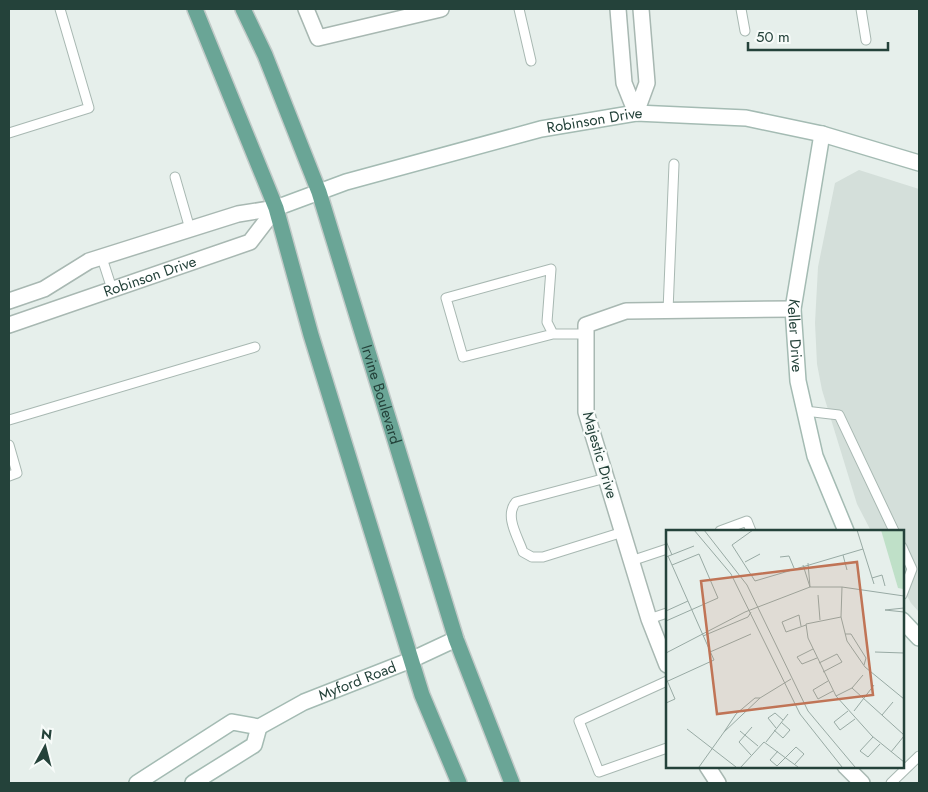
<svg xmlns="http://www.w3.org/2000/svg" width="928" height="792" viewBox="0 0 928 792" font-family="Jost,sans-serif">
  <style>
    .built { fill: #d4dfda }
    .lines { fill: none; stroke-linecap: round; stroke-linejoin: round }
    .lane-casing { stroke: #a8b8b2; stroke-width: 11 }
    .street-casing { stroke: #a8b8b2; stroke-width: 18 }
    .secondary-casing { stroke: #a4bbb3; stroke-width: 18 }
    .primary-casing { stroke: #c2cac8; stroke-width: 18 }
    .lane { stroke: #fff; stroke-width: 9 }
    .street { stroke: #fff; stroke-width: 15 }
    .secondary { stroke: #fff; stroke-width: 15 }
    .primary { stroke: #6aa596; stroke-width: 15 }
    .labels { text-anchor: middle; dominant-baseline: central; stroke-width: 4.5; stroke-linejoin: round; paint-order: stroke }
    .street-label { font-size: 15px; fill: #24423a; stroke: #f7fbf9 }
    .inset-road { fill: none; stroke: #98aaa4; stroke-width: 1 }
    .view { fill: #c07456; fill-opacity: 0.15; stroke: #c07456; stroke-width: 2.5 }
    .inset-edge { fill: none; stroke: #24423a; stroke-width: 2.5 }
  </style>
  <rect width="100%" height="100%" fill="#e6efeb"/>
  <path class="built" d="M 859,170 L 919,189 L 919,612 L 911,603 L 902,587 L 902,531 L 871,531 L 857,504 L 822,390 L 817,364 L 815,323 L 818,267 L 835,183 Z"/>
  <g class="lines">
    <defs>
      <g id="lane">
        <path d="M 519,9 L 531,61"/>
        <path d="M 741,9 L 745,31"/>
        <path d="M 861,9 L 866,40"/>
        <path d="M 9,133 L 89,108 L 60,9"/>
        <path d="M 175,177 L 190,229"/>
        <path d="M 102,258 L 112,289"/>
        <path d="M 668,311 L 674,164"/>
        <path d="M 553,334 L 547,322 L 551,269 L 446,298 L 463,357 L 553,334 L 586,334"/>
        <path d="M 805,411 L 839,415 L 894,531"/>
        <path d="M 9,420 L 255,347"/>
        <path d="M 9,445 L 17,473 L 9,476"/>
        <path d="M 606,478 L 516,502 C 504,516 518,537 523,552 L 532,557 L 543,557 L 623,532"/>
        <path d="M 720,531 L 747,521 L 751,531"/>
        <path d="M 902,547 L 912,569 L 902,595"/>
        <path d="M 631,561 L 667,549"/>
        <path d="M 649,619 L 667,613"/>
        <path d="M 667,681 L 579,721 L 599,772 L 667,748"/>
        <path d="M 891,783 L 919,756"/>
      </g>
      <g id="street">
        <path d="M 306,9 L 318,38 L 441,9"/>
        <path d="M 618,9 L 624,83 L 636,113 L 647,83 L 641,9"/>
        <path d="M 9,301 L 44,289 L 89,261 L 238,214 L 276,208"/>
        <path id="s1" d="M 9,325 L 250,242 L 276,208"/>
        <path d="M 667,665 L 649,619 L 586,412 L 586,325 L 626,311 L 793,309"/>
        <path d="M 707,766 L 718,783"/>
        <path d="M 845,766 L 862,783"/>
      </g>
      <g id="secondary">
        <path id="s2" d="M 822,134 L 793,309 L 798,381 L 815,456 L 846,531"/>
        <path id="s3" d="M 276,208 L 346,182 L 541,129 L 636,113 L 746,118 L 822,134 L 919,163"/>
        <path d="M 902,620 L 919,638"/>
        <path id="s4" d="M 137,783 L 232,722 L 259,727 L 304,702 L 411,660 L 456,639"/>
        <path d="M 193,783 L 254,745 L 259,727"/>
      </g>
      <g id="primary">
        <path d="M 195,9 L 276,208 L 311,335 L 422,695 L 459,783"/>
        <path id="s5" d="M 243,9 L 265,55 L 319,192 L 456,639 L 512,783"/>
      </g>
    </defs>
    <use href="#lane" class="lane-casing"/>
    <use href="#street" class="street-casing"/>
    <use href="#secondary" class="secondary-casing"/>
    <use href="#primary" class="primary-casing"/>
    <use href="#lane" class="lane"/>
    <use href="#street" class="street"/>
    <use href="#secondary" class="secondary"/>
    <use href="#primary" class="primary"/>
  </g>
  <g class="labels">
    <g class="street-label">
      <text stroke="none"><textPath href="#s3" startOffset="331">Robinson Drive</textPath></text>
      <text stroke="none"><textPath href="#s1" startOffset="149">Robinson Drive</textPath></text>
      <text stroke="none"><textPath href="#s2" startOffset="204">Keller Drive</textPath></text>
      <text stroke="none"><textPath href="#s5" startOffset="410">Irvine Boulevard</textPath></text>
      <text transform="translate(600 455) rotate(74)">Majestic Drive</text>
      <text stroke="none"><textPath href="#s4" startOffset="249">Myford Road</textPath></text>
    </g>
  </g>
  <g transform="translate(666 530)">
    <rect width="238" height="238" fill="#e6efeb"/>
    <path d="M 215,0 L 237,0 L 237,59 L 232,58 Z" fill="#bfe0c8"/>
    <path class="inset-road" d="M 28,0 L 65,44 L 134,184 L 176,237M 38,0 L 81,55 L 142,181 L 189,237M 87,0 L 66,15 L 89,51 L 197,19M 191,0 L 208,54M 0,11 L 6,25M 177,25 L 181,40M 0,27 L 28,16M 114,27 L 123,26 L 128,38M 79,32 L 94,24M 137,35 L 144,57 L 142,33M 206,48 L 216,45 L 219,56M 176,57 L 175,87 L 181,111 L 199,137 L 238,169M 152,65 L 154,90M 238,78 L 219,80 L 238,82M 0,81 L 22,71M 175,87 L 140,94 L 142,108 L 170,166 L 206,206 L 238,232M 0,91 L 52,68 L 33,24 L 6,35M 135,96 L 133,85 L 116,92 L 120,102 L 140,95M 179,104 L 185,104 L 200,128 L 198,135M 37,106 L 82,87 L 85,82M 147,119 L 131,127 L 136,134 L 151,128M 44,122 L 85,104M 209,122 L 238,123M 0,123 L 79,82 L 144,57 L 176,57 L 238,66M 153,133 L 171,124 L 176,132 L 157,142M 0,148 L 9,169 L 0,173M 2,151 L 48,130 L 2,26M 162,151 L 147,160 L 152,169 L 167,161M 186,158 L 197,145M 170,166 L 186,158 L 238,205M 182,181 L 168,192 L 174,200 L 189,189M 188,181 L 208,155M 216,185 L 227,172M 110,198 L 102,188 L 109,183 L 117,190M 21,199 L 70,237M 108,200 L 117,208 L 124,200 L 115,192M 74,201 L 92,216M 58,202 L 70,184 L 89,168 L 94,168M 207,207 L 194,221 L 202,227 L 214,214M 100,212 L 122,184M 112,221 L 104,230 L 111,236 L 120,227M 225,222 L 238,206M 85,225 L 73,212 L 86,197M 120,227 L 130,217 L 138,224 L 129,234M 33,237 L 58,202 L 94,168 L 125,149M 75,237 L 98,212 L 132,237"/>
    <path class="view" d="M 191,32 L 207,165 L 51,184 L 35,51 Z"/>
    <rect width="238" height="238" class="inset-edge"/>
  </g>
  <rect width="928" height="792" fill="none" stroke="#24423a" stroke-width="20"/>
  <g transform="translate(45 747) rotate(7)" stroke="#f7fbf9" stroke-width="4" paint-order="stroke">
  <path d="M0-4L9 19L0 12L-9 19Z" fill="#24423a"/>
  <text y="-8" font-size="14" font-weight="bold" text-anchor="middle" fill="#24423a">N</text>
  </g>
  <path d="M748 42v8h140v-8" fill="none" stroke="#24423a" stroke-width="2.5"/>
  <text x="756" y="42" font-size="15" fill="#24423a" stroke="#f7fbf9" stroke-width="4" paint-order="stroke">50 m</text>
</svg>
